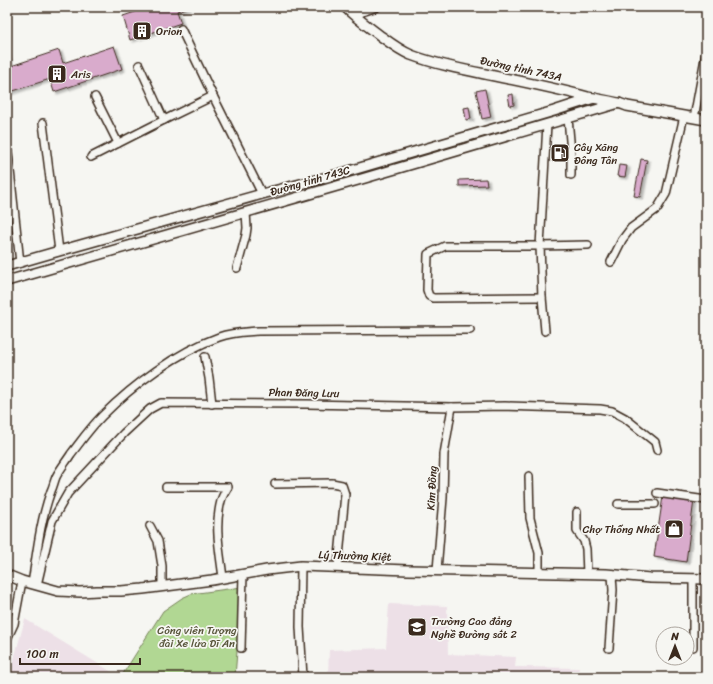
<svg xmlns="http://www.w3.org/2000/svg" width="713" height="684" viewBox="0 0 713 684" font-family="Sriracha,sans-serif">
  <style>
    .built { fill: #ede0e7 }
    .green { fill: #b1d793; stroke: #768058 }
    .building { fill: #d9abcc; stroke: #3b2a1e; filter: url(#shadow) }
    .lines { fill: none; stroke-linecap: round; stroke-linejoin: round }
    .street-casing { stroke: #3b2a1e; stroke-width: 10 }
    .secondary-casing { stroke: #3b2a1e; stroke-width: 12 }
    .street { stroke: #f6f6f2; stroke-width: 7 }
    .secondary { stroke: #f6f6f2; stroke-width: 9 }
    .labels { text-anchor: middle; dominant-baseline: central; stroke-width: 3.5; stroke-linejoin: round; paint-order: stroke }
    .poi-label { font-size: 11px; fill: #3b2a1e; stroke: #f6f6f2; text-anchor: start }
    .street-label { font-size: 11px; fill: #3b2a1e; stroke: #f6f6f2 }
    .park-label { font-size: 11px; fill: #58553b; stroke: #f6f6f2 }
  </style>
  <defs>
    <filter id="shadow"><feDropShadow dx="3" dy="2" stdDeviation="1" flood-color="#0004"/></filter>
  </defs>
  <rect width="100%" height="100%" fill="#f6f6f2"/>
  <filter id="ink" filterUnits="userSpaceOnUse"><feTurbulence type="fractalNoise" baseFrequency=".025" numOctaves="2"/><feDisplacementMap in="SourceGraphic" scale="8" xChannelSelector="R" yChannelSelector="G"/><feConvolveMatrix kernelMatrix="1 2 1 2 8 2 1 2 1" color-interpolation-filters="sRGB"/></filter>
  <g filter="url(#ink)">
    <g class="built">
      <path d="M 389,604 L 447,606 L 448,654 L 516,657 L 515,667 L 579,668 L 577,677 L 328,677 L 329,650 L 386,648 Z"/>
      <path d="M 25,619 L 120,677 L 8,677 L 11,670 Z"/>
    </g>
    <path class="green" d="M 242,587 L 235,677 L 121,677 L 163,611 L 182,598 L 191,594 Z"/>
    <g class="building">
      <path d="M 150,7 L 188,7 L 177,11 L 181,23 L 130,40 L 123,16 Z"/>
      <path d="M 114,46 L 122,69 L 54,92 L 50,79 L 7,93 L 7,54 L 11,66 L 59,50 L 63,63 Z"/>
      <path d="M 485,89 L 491,117 L 482,119 L 476,91 Z"/>
      <path d="M 513,94 L 514,105 L 510,106 L 508,95 Z"/>
      <path d="M 469,107 L 471,119 L 466,120 L 464,108 Z"/>
      <path d="M 641,159 L 647,160 L 640,197 L 634,196 Z"/>
      <path d="M 619,165 L 627,166 L 625,177 L 617,176 Z"/>
      <path d="M 486,179 L 487,185 L 459,186 L 459,180 Z"/>
      <path d="M 663,496 L 694,500 L 686,562 L 654,557 Z"/>
    </g>
    <g class="lines">
      <defs>
        <g id="street">
          <path d="M 353,15 L 377,7"/>
          <path d="M 181,29 L 213,96 L 262,194"/>
          <path d="M 139,65 L 164,120"/>
          <path d="M 95,97 L 118,143"/>
          <path d="M 568,118 L 571,152 L 571,175"/>
          <path d="M 694,118 L 706,53"/>
          <path d="M 43,123 L 59,251"/>
          <path d="M 8,152 L 20,263"/>
          <path d="M 91,157 L 164,120 L 213,96"/>
          <path d="M 611,262 L 622,240 L 631,228 L 657,209 L 666,194 L 684,116"/>
          <path d="M 237,268 L 246,235 L 247,228 L 246,212"/>
          <path d="M 542,297 L 433,298 L 429,296 L 427,290 L 428,254 L 445,246 L 540,246 L 588,245"/>
          <path d="M 545,331 L 542,297 L 540,246 L 547,124"/>
          <path d="M 205,357 L 209,378 L 212,404"/>
          <path d="M 529,476 L 530,518 L 539,553 L 539,573"/>
          <path d="M 275,484 L 332,483 L 342,485 L 345,494 L 338,567"/>
          <path d="M 166,487 L 228,487 C 225,492 222,496 221,501 C 214,527 220,552 223,578"/>
          <path d="M 657,493 L 706,500"/>
          <path d="M 618,504 L 655,504"/>
          <path d="M 577,512 L 577,531 L 584,541 L 586,549 L 587,574"/>
          <path d="M 150,526 L 158,541 L 162,566 L 162,587"/>
          <path d="M 301,566 L 300,627 L 303,677"/>
          <path d="M 437,570 L 443,498 L 444,454 L 452,407"/>
          <path d="M 32,584 C 37,552 40,521 51,491 C 53,487 54,482 56,477 C 60,469 66,462 71,454 C 81,441 90,428 102,416 C 133,385 177,352 219,337 C 232,332 245,332 258,331 L 470,330"/>
          <path d="M 37,585 L 52,521 L 68,493 L 124,433 L 138,420 L 150,409 L 161,403 L 307,404 L 452,407 L 505,406 L 600,409 L 612,411 L 625,418 L 655,442 L 657,450"/>
          <path d="M 7,639 L 14,624 L 22,581"/>
          <path d="M 693,647 L 693,579"/>
          <path d="M 241,648 L 243,574"/>
          <path d="M 609,648 L 613,590 L 612,575"/>
        </g>
        <g id="secondary">
          <path d="M 345,7 C 355,17 366,25 378,34 C 389,42 399,50 411,55 C 435,64 460,69 485,74 C 519,81 554,88 588,97 C 601,100 615,101 627,106 L 706,120"/>
          <path d="M 7,266 L 59,251 L 262,194 L 339,174 L 554,111 L 594,98"/>
          <path d="M 7,281 L 365,178 L 619,103"/>
          <path d="M 7,575 L 22,581 L 58,591 L 80,592 L 97,591 L 121,591 L 143,589 L 212,580 L 267,570 L 301,566 L 408,570 L 606,574 L 650,578 L 706,579"/>
        </g>
      </defs>
      <use href="#street" class="street-casing"/>
      <use href="#secondary" class="secondary-casing"/>
      <use href="#street" class="street"/>
      <use href="#secondary" class="secondary"/>
    </g>
  </g>
  <defs>
    <symbol id="building-square" viewBox="-11 -11 22 22"><rect x="-9" y="-9" width="18" height="18" rx="4" fill="#3b2a1e" stroke="#f6f6f2"/><path d="M-4-6H4V6H1V3H-1V6H-4ZM-2.5-4.3h1.7v1.8h-1.7ZM.8-4.3h1.7v1.8H.8ZM-2.5-1h1.7V.8h-1.7ZM.8-1h1.7V.8H.8Z" fill="#fff"/></symbol>
    <symbol id="fuel-square" viewBox="-11 -11 22 22"><rect x="-9" y="-9" width="18" height="18" rx="4" fill="#3b2a1e" stroke="#f6f6f2"/><path d="M-5.5-6h7V0h2V4h1.3V-2.5L3-4.5l.8-.8L6-3V5H2.5V1h-1V6h-7ZM-4.2-4.7v3.2H.2V-4.7Z" fill="#fff"/></symbol>
    <symbol id="shop-square" viewBox="-11 -11 22 22"><rect x="-9" y="-9" width="18" height="18" rx="4" fill="#3b2a1e" stroke="#f6f6f2"/><path d="M-5-2.5h2.3a2.7 3.5 0 0 1 5.4 0H5L5.5 6h-11ZM-1.5-2.5h3a1.5 2.3 0 0 0-3 0Z" fill="#fff"/></symbol>
    <symbol id="university-square" viewBox="-11 -11 22 22"><rect x="-9" y="-9" width="18" height="18" rx="4" fill="#3b2a1e" stroke="#f6f6f2"/><path d="M0-5L7-2L0 1L-7-2ZM-4 1L0 2.5L4 1V4Q0 6-4 4Z" fill="#fff"/></symbol>
  </defs>
  <g fill-rule="evenodd">
    <use href="#building-square" x="131" y="20" width="22" height="22"/>
    <use href="#building-square" x="46" y="63" width="22" height="22"/>
    <use href="#fuel-square" x="549" y="142" width="22" height="22"/>
    <use href="#shop-square" x="663" y="518" width="22" height="22"/>
    <use href="#university-square" x="406" y="616" width="22" height="22"/>
  </g>
  <g class="labels">
    <g class="poi-label">
      <text x="156" y="31">Orion</text>
      <text x="71" y="74">Aris</text>
      <text x="574" y="147">Cây Xăng<tspan x="574" dy="13">Đông Tân</tspan></text>
      <text x="660" y="529" text-anchor="end">Chợ Thống Nhất</text>
      <text x="431" y="621">Trường Cao đẳng<tspan x="431" dy="13">Nghề Đường sắt 2</tspan></text>
    </g>
    <g class="street-label">
      <text transform="translate(521 69) rotate(12)">Đường tỉnh 743A</text>
      <text transform="translate(310 181) rotate(-16)">Đường tỉnh 743C</text>
      <text transform="translate(304 393) rotate(1)">Phan Đăng Lưu</text>
      <text transform="translate(432 488) rotate(-87)">Kim Đồng</text>
      <text transform="translate(355 556) rotate(2)">Lý Thường Kiệt</text>
    </g>
    <g class="park-label">
      <text x="197" y="630">Công viên Tượng<tspan x="197" dy="13">đài Xe lửa Dĩ An</tspan></text>
    </g>
  </g>
  <rect width="713" height="684" fill="none" stroke="#f6f6f2" stroke-width="24"/>
  <rect x="12" y="12" width="689" height="660" fill="none" stroke="#3b2a1e" stroke-width="1.5" filter="url(#ink)"/>
  <g transform="translate(675 646)"><circle r="19" fill="#f6f6f2" stroke="#aba49d"/>
  <path d="M0-3L7 15L0 10L-7 15Z" fill="#3b2a1e"/>
  <text y="-6" font-size="11" font-weight="bold" text-anchor="middle" fill="#3b2a1e">N</text>
  </g>
  <path d="M20 658v6h120v-6" fill="none" stroke="#3b2a1e" stroke-width="2"/>
  <text x="26" y="658" font-size="12" fill="#3b2a1e" stroke="#f6f6f2" stroke-width="3" paint-order="stroke">100 m</text>
</svg>
